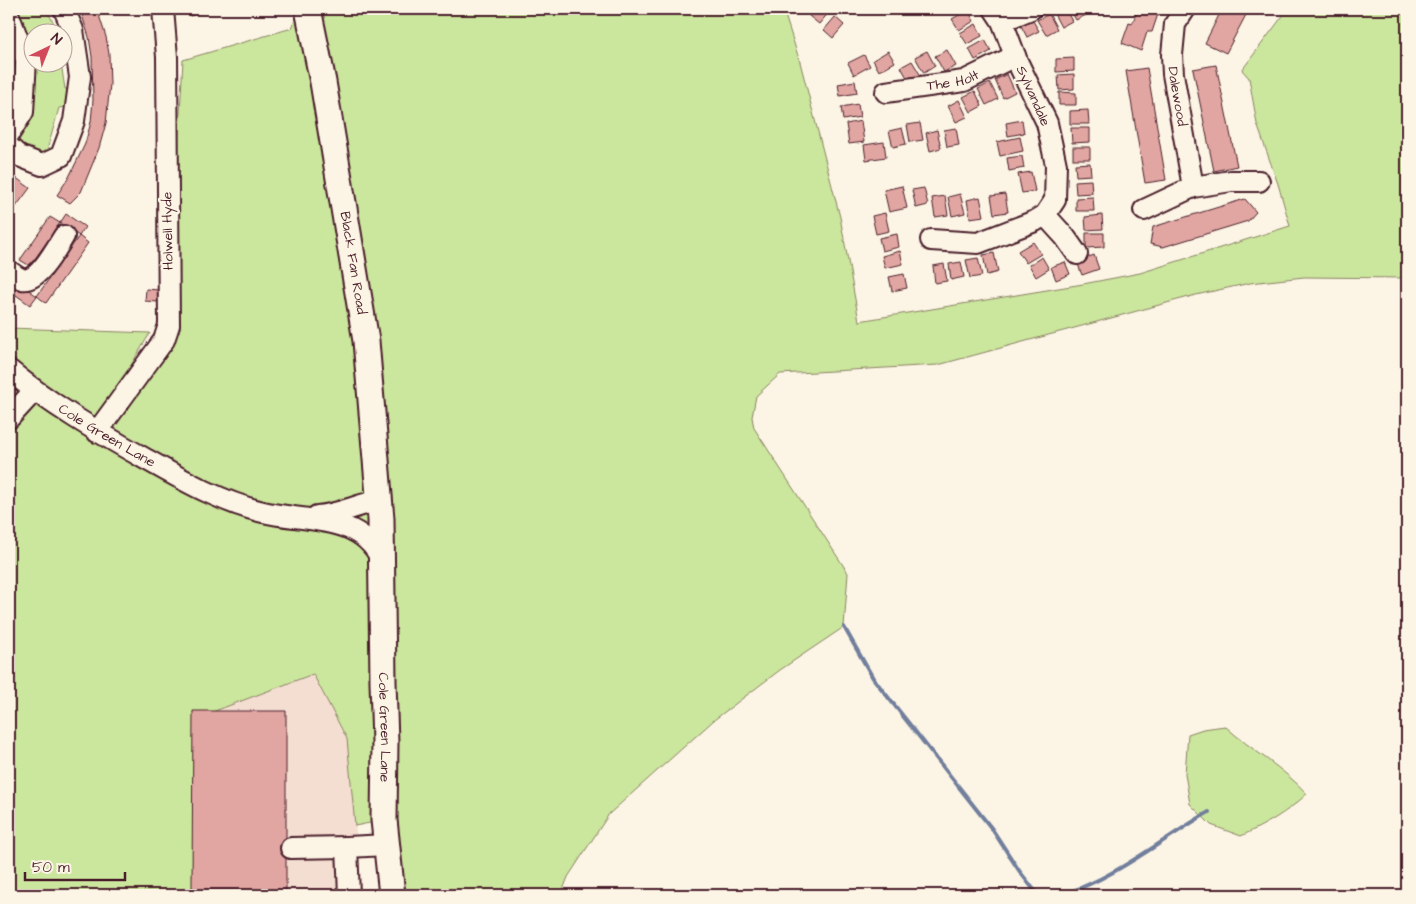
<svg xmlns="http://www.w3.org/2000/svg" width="1416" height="904" viewBox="0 0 1416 904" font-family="'Architects Daughter',sans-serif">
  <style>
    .built { fill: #f4ddd1 }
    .green { fill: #cbe69d; stroke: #8a8264 }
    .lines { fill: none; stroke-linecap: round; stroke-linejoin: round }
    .stream { stroke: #717e9c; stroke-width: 4 }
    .building { fill: #e1a6a2; stroke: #4a1f2b }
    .minor-casing { stroke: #4a1f2b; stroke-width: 24 }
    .major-casing { stroke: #4a1f2b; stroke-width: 29 }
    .minor { stroke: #fcf5e5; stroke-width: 20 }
    .major { stroke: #fcf5e5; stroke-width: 25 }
    .labels { text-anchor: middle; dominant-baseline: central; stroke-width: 5; stroke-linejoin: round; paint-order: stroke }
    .street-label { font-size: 14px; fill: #4a1f2b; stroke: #fcf5e5 }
  </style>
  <rect width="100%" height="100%" fill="#fcf5e5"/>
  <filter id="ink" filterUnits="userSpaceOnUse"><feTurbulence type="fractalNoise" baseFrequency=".02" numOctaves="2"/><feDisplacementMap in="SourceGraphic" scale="10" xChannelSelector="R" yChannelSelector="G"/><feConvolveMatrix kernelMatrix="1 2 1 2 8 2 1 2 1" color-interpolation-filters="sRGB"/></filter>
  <g filter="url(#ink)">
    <path class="built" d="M 313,674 L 347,739 L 362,895 L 199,895 L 196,718 Z"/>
    <g class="green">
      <path d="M 9,9 L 46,9 L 56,27 L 70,23 L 73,30 L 63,38 L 62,32 L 32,32 L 32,62 L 61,63 L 65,89 L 78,88 L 76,105 L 59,108 L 48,147 L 61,156 L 42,165 L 9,147 L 26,60 Z"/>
      <path d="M 299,9 L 783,9 L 800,62 L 840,217 L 859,321 L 1083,284 L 1140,273 L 1290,226 L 1278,184 L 1257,124 L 1249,78 L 1242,70 L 1288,9 L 1407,9 L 1407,278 L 1304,277 L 1250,283 L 1196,295 L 938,365 L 780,374 L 756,396 L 752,417 L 754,428 L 848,573 L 844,627 L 780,670 L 714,720 L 609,814 L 568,877 L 561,895 L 393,895 L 384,820 L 355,826 L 347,739 L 313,674 L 196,718 L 199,895 L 9,895 L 9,377 L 101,441 L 176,333 L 179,131 L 183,60 L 292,28 Z"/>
      <path d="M 9,328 L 150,333 L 107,406 L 97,416 L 88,417 L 39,383 L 9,359 Z"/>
      <path d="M 1225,726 C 1251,750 1284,768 1307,794 C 1286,813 1267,824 1241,836 L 1211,825 L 1190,804 L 1185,774 L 1188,734 L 1203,729 Z"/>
    </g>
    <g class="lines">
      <g class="stream">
        <path d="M 844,627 L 873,678 L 992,829 L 1020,872 L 1038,895"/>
        <path d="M 1061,895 C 1114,879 1161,840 1209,812"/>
      </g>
    </g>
    <g class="building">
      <path d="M 80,9 L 97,9 L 106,37 L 109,54 L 110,84 L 106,123 L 99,148 L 81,192 L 70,203 L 57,195 L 69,177 L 85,144 L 91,122 L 93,100 L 92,57 L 89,37 Z"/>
      <path d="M 188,9 L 206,9 L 206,11 L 190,16 Z"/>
      <path d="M 815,9 L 828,9 L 830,11 L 819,24 L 809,16 Z"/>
      <path d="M 1059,9 L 1065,9 L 1072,21 L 1061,27 L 1053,12 Z"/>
      <path d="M 1070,9 L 1085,9 L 1088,14 L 1076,20 Z"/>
      <path d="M 1138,9 L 1163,9 L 1160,15 L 1158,14 L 1152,32 L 1147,32 L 1141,51 L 1122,43 L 1129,23 L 1132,24 Z"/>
      <path d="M 1222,9 L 1249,9 L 1226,53 L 1205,43 Z"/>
      <path d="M 968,10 L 974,21 L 959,30 L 952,19 Z"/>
      <path d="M 1049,14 L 1057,29 L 1046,35 L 1037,20 Z"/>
      <path d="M 1030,16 L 1039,31 L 1027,37 L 1019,22 Z"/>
      <path d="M 835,17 L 844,25 L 833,38 L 824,30 Z"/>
      <path d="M 976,24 L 982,36 L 967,44 L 960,33 Z"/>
      <path d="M 985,40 L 991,51 L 975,60 L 969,49 Z"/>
      <path d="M 947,50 L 956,66 L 944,72 L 935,56 Z"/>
      <path d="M 888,51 L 895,62 L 879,71 L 873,60 Z"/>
      <path d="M 927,51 L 935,66 L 924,73 L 915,57 Z"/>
      <path d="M 864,55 L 870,66 L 854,75 L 848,63 Z"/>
      <path d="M 1074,58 L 1074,71 L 1056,72 L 1056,59 Z"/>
      <path d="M 912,61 L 921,76 L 910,83 L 901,67 Z"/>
      <path d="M 1216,65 L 1237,166 L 1214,171 L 1193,69 Z"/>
      <path d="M 1147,68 L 1166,180 L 1145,183 L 1126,71 Z"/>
      <path d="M 1007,74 L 1015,92 L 1003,98 L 995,80 Z"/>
      <path d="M 1074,74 L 1074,89 L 1059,90 L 1058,75 Z"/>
      <path d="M 855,81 L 857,93 L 840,96 L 838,84 Z"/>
      <path d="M 990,83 L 998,99 L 986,105 L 978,89 Z"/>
      <path d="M 975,91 L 982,106 L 971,112 L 963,97 Z"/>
      <path d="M 1059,92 L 1076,93 L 1076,105 L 1059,105 Z"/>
      <path d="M 959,100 L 967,117 L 956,122 L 948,106 Z"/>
      <path d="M 858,104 L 860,117 L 843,120 L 841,107 Z"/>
      <path d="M 1088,110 L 1089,124 L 1070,124 L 1070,111 Z"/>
      <path d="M 1022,120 L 1024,133 L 1008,136 L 1006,123 Z"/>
      <path d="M 861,121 L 864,142 L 849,144 L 846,124 Z"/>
      <path d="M 920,123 L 923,140 L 910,142 L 907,125 Z"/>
      <path d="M 902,128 L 906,144 L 893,147 L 889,131 Z"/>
      <path d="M 956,128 L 959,145 L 947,147 L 944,130 Z"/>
      <path d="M 1071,128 L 1090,128 L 1090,142 L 1072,143 Z"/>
      <path d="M 937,130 L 941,148 L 930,151 L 926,133 Z"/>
      <path d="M 1020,137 L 1023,151 L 1000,156 L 997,142 Z"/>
      <path d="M 884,142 L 886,157 L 866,160 L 864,145 Z"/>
      <rect x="1073" y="147" width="17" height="12"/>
      <path d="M 1022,156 L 1024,168 L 1009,171 L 1007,158 Z"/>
      <path d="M 1090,163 L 1091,175 L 1076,176 L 1075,164 Z"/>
      <path d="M 1031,172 L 1035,191 L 1022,193 L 1018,174 Z"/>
      <path d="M 15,177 L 30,188 L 9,216 L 9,186 Z"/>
      <path d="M 1091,180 L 1092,193 L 1076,194 L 1075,181 Z"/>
      <path d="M 902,186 L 907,208 L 889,212 L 884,190 Z"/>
      <path d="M 924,188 L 928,205 L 916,208 L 912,190 Z"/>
      <path d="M 960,194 L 965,213 L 952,216 L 948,197 Z"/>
      <path d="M 1005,194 L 1008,212 L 994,214 L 991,196 Z"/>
      <path d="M 945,196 L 948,215 L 935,217 L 932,198 Z"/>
      <path d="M 980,197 L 984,216 L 970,218 L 967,200 Z"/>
      <path d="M 1093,197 L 1094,211 L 1076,211 L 1076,198 Z"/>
      <path d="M 1245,199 L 1256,212 L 1248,221 L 1163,247 L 1150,244 L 1153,227 Z"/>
      <path d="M 885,213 L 889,231 L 876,234 L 872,216 Z"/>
      <path d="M 66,214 L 85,227 L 79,236 L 60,223 Z"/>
      <path d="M 1102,215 L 1103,229 L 1086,230 L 1085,217 Z"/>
      <path d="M 50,217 L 60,223 L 30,266 L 20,260 Z"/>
      <path d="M 1086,233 L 1104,233 L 1104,247 L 1086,248 Z"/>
      <path d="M 897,234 L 899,247 L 882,251 L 879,238 Z"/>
      <path d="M 79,236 L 88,243 L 46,303 L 37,296 Z"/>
      <path d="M 1033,242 L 1041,254 L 1026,263 L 1018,251 Z"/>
      <path d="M 900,251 L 903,264 L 885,268 L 882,256 Z"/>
      <path d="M 994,253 L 998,272 L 987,275 L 983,255 Z"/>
      <path d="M 1094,255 L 1099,269 L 1082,275 L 1077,262 Z"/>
      <path d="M 1042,257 L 1049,269 L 1036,277 L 1029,265 Z"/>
      <path d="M 978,258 L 982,276 L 970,278 L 966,260 Z"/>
      <path d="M 961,262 L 964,277 L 951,280 L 949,264 Z"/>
      <path d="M 1065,262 L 1070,274 L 1056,280 L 1051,267 Z"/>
      <path d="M 944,264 L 947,281 L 935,283 L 933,266 Z"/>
      <path d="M 904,274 L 907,288 L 892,291 L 889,277 Z"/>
      <path d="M 12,278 L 37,296 L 30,305 L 9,290 L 9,283 Z"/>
      <path d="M 146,289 L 159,290 L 158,302 L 145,301 Z"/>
      <path d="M 193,711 L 286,711 L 286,891 L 192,891 Z"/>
    </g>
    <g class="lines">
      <defs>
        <g id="minor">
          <path id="s1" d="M 1185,9 L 1175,24 L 1172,55 L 1173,74 L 1193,187 L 1231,181 L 1259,181"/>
          <path d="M 9,16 L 26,60 L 23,112 L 9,134"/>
          <path d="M 1002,21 L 1031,9"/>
          <path id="s2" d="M 886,92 L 964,81 L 1015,56"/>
          <path d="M 9,147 L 19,156 L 42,165 L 61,156 L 74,121 L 80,77 L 73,30 L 64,9"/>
          <path d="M 1144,210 L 1193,187"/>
          <path d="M 1045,215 L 1065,237 L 1077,254"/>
          <path d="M 931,240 L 978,243 L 1035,221 L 1045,215 L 1055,200 L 1056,165 L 1047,123 L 1017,61 L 1002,21 L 994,9"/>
          <path d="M 9,271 C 12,273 18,278 22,279 C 38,283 57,247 64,236"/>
          <path id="s3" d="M 9,370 C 50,404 96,431 142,457 C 181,479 220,502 263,512 C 304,522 360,514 381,559"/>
          <path d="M 9,418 L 34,391"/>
          <path d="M 97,432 L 164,340 L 169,325 L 167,57 L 163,9"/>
          <path d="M 317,516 C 338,515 358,504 379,501"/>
          <path d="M 347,847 L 387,845"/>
          <path d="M 291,848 L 347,847 L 349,895"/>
        </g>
        <g id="major">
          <path id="s4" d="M 308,9 L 323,82 L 366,341 L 381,519 L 383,682 L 385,742 L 384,820 L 392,895"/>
        </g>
      </defs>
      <use href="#minor" class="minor-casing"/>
      <use href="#major" class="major-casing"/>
      <use href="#minor" class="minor"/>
      <use href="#major" class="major"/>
    </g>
  </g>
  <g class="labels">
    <g class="street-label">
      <text stroke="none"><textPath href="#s2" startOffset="68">The Holt</textPath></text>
      <text transform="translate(1033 96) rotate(66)">Sylvandale</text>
      <text stroke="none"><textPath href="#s1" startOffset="91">Dalewood</textPath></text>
      <text transform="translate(168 231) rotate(-91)">Holwell Hyde</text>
      <text stroke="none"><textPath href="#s4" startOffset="258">Black Fan Road</textPath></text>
      <text stroke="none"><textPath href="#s3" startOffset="118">Cole Green Lane</textPath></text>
      <text stroke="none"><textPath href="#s4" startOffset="724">Cole Green Lane</textPath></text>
    </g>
  </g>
  <rect width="1416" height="904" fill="none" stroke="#fcf5e5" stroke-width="30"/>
  <rect x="15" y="15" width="1386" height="874" fill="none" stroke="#4a1f2b" stroke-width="2" filter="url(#ink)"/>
  <g transform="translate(48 48) rotate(43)"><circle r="24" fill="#fcf5e5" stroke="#b59f9b"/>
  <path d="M0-4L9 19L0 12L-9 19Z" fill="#d1495b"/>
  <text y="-8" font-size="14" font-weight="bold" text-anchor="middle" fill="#4a1f2b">N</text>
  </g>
  <path d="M25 872v8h100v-8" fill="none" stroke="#4a1f2b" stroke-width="2.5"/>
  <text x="32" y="872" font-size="15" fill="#4a1f2b" stroke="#fcf5e5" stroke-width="4" paint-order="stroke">50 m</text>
</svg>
